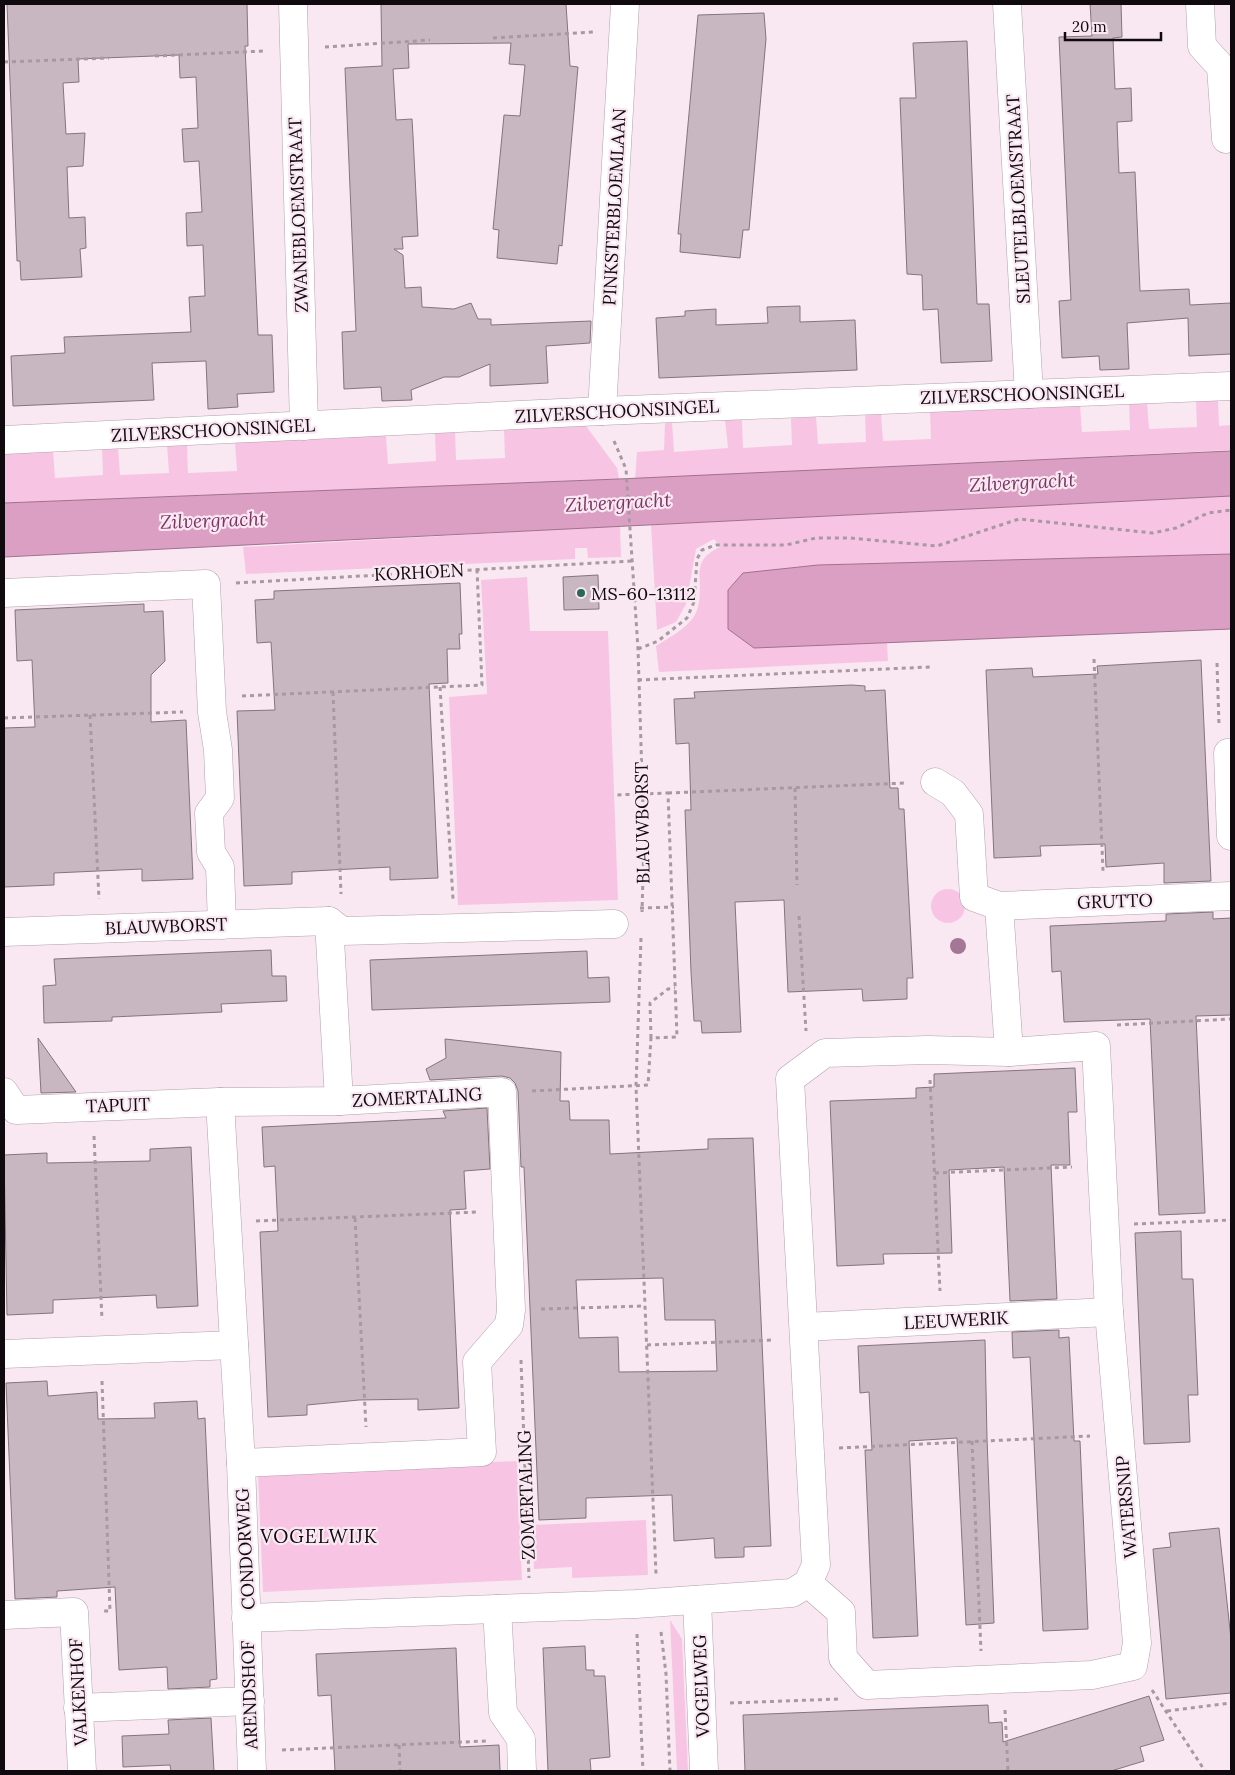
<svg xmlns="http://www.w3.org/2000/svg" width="1235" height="1775" viewBox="0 0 1235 1775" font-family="Lora,serif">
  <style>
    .green { fill: #f7c5e3 }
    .water { fill: #dc9fc4; stroke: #9f728d }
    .building { fill: #c8b7c1; stroke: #83747d; fill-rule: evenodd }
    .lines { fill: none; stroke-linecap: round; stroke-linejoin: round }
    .street-casing { stroke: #b1a0aa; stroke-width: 29 }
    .path { stroke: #a699a1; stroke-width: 3; stroke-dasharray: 4 4; stroke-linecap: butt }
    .street { stroke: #fff; stroke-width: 28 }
    .tree { fill: #a57797 }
    .poi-dot { fill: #276857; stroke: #f9e8f2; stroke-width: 2 }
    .labels { text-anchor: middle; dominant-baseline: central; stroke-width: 4.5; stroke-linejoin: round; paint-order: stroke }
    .street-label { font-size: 18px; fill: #100a0e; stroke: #f9e8f2 }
    .poi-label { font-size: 18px; fill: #100a0e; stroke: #f9e8f2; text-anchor: start }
    .water-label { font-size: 19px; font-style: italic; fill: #7c3465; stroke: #f9e8f2 }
    .neighbourhood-label { font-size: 19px; letter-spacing: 1px; fill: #100a0e; stroke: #f9e8f2 }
  </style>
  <rect width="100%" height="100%" fill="#f9e8f2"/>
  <g class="green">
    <path d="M 1218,398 L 1219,426 L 1231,425 L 1231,450 L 635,479 L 637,452 L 664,450 L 665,423 L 672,423 L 674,452 L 728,448 L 725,420 L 742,420 L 743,448 L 792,445 L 791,418 L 816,417 L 818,444 L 866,442 L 865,414 L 881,414 L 883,441 L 931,439 L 930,412 L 1080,405 L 1082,432 L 1130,430 L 1129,402 L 1147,402 L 1149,429 L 1197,427 L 1196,400 Z"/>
    <path d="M 586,426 L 617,468 L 619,479 L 4,503 L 4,451 L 53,451 L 55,478 L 103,475 L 102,448 L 118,448 L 120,475 L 169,473 L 167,445 L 184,443 L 187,446 L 188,473 L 237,471 L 235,443 L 238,441 L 382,434 L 386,436 L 388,464 L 436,461 L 435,433 L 451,430 L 455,433 L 456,460 L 505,458 L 504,431 L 506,428 Z"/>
    <path d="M 1231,496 L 1231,554 L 1187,556 L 754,647 L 887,643 L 888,661 L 659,672 L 656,646 C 670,637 694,625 698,607 C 705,579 688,562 720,547 L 714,539 L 696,549 L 686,604 L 676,622 L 657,630 L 651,525 Z"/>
    <path d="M 620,526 L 621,557 L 588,558 L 587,548 L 575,548 L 575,559 L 246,574 L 243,547 Z"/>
    <path d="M 527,577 L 530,631 L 608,631 L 618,900 L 458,905 L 449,697 L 487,694 L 481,580 Z"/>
    <circle cx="948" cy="906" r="17"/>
    <path d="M 517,1461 L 522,1580 L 263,1592 L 258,1473 Z"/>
    <path d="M 646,1520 L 648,1575 L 572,1578 L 572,1567 L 534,1569 L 532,1525 Z"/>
    <path d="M 670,1620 L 682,1639 L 688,1771 L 677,1771 Z"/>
  </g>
  <g class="water">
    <path d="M 1231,451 L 1231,496 L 4,557 L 4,503 L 619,479 Z"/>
    <path d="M 1231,554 L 1231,629 L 754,648 L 728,629 L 728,590 L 743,573 L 818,565 Z"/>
  </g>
  <g class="building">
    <path d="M 7,4 L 247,4 L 248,46 L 245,46 L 258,335 L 272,335 L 274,392 L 237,394 L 238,407 L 208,409 L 206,361 L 152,363 L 154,400 L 13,406 L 11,356 L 65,353 L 64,337 L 191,332 L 189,297 L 205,296 L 203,245 L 187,246 L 186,213 L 202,212 L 199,161 L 184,162 L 183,145 L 182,129 L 198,128 L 196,77 L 180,78 L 179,55 L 78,59 L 79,82 L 63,83 L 66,134 L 85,133 L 83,166 L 67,167 L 69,218 L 85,217 L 86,248 L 80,249 L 82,277 L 21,280 L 20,261 L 17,261 Z"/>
    <path d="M 381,4 L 566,4 L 570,66 L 578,67 L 562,246 L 559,245 L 557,264 L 497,258 L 499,230 L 493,229 L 504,115 L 520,116 L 525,65 L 509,64 L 511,43 L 408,44 L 409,68 L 393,69 L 396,120 L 412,119 L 413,136 L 418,236 L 402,237 L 403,249 L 394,249 L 403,255 L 405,288 L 421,287 L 422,307 L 454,309 L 471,303 L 478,319 L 491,319 L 491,325 L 591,321 L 590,343 L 546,346 L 548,383 L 490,386 L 490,364 L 459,377 L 444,377 L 411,390 L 412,400 L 382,401 L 381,387 L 344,389 L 342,332 L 356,331 L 345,68 L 382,66 Z"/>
    <path d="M 1090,4 L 1121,4 L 1122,37 L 1113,38 L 1115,89 L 1131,88 L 1132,121 L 1117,122 L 1119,173 L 1135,172 L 1140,291 L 1189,289 L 1190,305 L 1231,303 L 1231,354 L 1189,356 L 1188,318 L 1127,323 L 1129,369 L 1100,370 L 1099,356 L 1062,358 L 1059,301 L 1071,300 L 1059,37 L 1092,36 Z"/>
    <path d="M 764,13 L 766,39 L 749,230 L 743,230 L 740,258 L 680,252 L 681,234 L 678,234 L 698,15 Z"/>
    <path d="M 967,41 L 977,304 L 989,304 L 992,361 L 941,363 L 938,309 L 923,310 L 922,275 L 907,274 L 900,98 L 916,98 L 913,43 Z"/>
    <path d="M 800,306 L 800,322 L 855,320 L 857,370 L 659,378 L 656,318 L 685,316 L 685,311 L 716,309 L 716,325 L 768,323 L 767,307 Z"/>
    <path d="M 598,575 L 599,609 L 564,610 L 563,577 Z"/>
    <path d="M 460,583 L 462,634 L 459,634 L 460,649 L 447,649 L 448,683 L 429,684 L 438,878 L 390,880 L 390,867 L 292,872 L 292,884 L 244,886 L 237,711 L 275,710 L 271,642 L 257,643 L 255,600 L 274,599 L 274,591 Z"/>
    <path d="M 144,604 L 144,612 L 163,611 L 165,661 L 151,675 L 151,722 L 186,720 L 193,879 L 142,881 L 142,869 L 54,873 L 54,885 L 4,887 L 4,728 L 35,727 L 32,660 L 17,661 L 15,610 Z"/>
    <path d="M 1201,660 L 1211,881 L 1164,883 L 1164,863 L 1106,867 L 1105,844 L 1040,846 L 1041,856 L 994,858 L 986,670 L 1032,668 L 1033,677 L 1098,674 L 1097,666 Z"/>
    <path d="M 852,685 L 865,686 L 865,691 L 885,690 L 890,788 L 898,788 L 899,809 L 904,809 L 913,978 L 907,978 L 907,999 L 863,1001 L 862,989 L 788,992 L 784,900 L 735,902 L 741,1032 L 702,1033 L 701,1021 L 694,1021 L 691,972 L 685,810 L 691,810 L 689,743 L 676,744 L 674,699 L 695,698 L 694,692 Z"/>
    <path d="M 1213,912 L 1213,919 L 1231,918 L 1231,1015 L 1196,1016 L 1205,1213 L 1159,1215 L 1150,1019 L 1064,1022 L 1061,971 L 1052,972 L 1050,926 L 1166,921 L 1166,914 Z"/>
    <path d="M 271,950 L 272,976 L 286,976 L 287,1001 L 221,1004 L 222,1012 L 112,1017 L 112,1021 L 44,1023 L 43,986 L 56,985 L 54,959 Z"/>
    <path d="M 587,951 L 588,978 L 609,977 L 610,1002 L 372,1010 L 370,960 Z"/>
    <path d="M 38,1038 L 76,1092 L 41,1093 Z"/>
    <path d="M 445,1039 L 561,1052 L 560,1101 L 569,1101 L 570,1120 L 609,1120 L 610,1154 L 708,1149 L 708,1139 L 753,1138 L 771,1546 L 744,1547 L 744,1557 L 715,1558 L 714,1538 L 674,1541 L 672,1495 L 586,1498 L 586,1518 L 539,1520 L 524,1167 L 521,1167 L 518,1091 L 515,1083 L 510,1078 L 502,1076 L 430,1080 L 426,1069 L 446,1058 ZM 663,1278 L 665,1320 L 715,1320 L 717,1371 L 619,1372 L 618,1337 L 579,1338 L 576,1280 Z"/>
    <path d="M 1075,1068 L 1077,1112 L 1068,1112 L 1070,1165 L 1051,1165 L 1057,1299 L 1010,1301 L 1004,1167 L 949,1170 L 952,1253 L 883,1254 L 884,1264 L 837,1266 L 830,1101 L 916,1098 L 916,1088 L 934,1087 L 934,1074 Z"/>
    <path d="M 487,1108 L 490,1169 L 464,1171 L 466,1209 L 450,1210 L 459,1408 L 418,1410 L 418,1399 L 359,1400 L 307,1405 L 307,1415 L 268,1417 L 260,1232 L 278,1231 L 275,1166 L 264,1167 L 262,1127 L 446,1118 L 443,1111 Z"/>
    <path d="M 191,1147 L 198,1306 L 157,1308 L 156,1295 L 53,1300 L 53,1313 L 7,1315 L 4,1155 L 47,1153 L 47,1163 L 150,1161 L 150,1149 Z"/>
    <path d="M 1181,1231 L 1182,1279 L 1193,1279 L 1198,1395 L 1188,1395 L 1190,1442 L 1144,1444 L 1135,1233 Z"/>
    <path d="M 1059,1330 L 1059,1338 L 1069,1337 L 1074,1441 L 1080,1441 L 1088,1629 L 1043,1631 L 1030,1357 L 1013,1358 L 1012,1332 Z"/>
    <path d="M 985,1340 L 987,1438 L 994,1623 L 966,1625 L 957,1438 L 909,1441 L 918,1636 L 873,1638 L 865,1450 L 872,1450 L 869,1392 L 860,1393 L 858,1346 Z"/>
    <path d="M 47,1381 L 48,1396 L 97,1392 L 98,1419 L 155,1418 L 154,1403 L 197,1401 L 198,1419 L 205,1418 L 208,1486 L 217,1679 L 210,1680 L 210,1687 L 168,1689 L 167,1667 L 119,1670 L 115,1587 L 57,1591 L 57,1597 L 15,1599 L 6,1383 Z"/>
    <path d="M 1219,1528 L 1231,1639 L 1231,1693 L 1166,1699 L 1153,1549 L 1171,1547 L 1169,1533 Z"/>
    <path d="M 585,1646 L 586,1670 L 594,1670 L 594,1676 L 605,1676 L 610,1757 L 590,1759 L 591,1771 L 548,1771 L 543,1648 Z"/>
    <path d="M 456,1648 L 460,1747 L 499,1745 L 500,1771 L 335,1771 L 331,1695 L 318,1696 L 316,1654 Z"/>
    <path d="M 1149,1696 L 1164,1740 L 1140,1747 L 1144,1761 L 1111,1771 L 745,1771 L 743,1715 L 988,1705 L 989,1723 L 1002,1722 L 1003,1742 Z"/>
    <path d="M 211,1718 L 214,1771 L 171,1771 L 170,1765 L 123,1767 L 122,1736 L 169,1734 L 168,1720 Z"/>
  </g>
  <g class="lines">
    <defs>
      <g id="street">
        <path d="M 293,4 L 304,426"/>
        <path d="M 1007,4 L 1029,394"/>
        <path d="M 1200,4 L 1202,46 L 1221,67 L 1226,139"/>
        <path d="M 602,411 L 625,4"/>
        <path d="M 4,440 L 602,411 L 1231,386"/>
        <path d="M 4,593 L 206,584 L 212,712 L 218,750 L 220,798 L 209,813 L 211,852 L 220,867 L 222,925"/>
        <path d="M 1228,753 L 1231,836"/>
        <path d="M 935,782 L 953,793 L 969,814 L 974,897 L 999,906 L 1231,896"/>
        <path d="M 999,906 L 1009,1052"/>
        <path d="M 329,921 L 339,1101"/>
        <path d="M 4,932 L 329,921 L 342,931 L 614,924"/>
        <path d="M 4,1092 L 16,1110 L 220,1102 L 339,1101 L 502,1092 L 511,1310 L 509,1325 L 477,1362 L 482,1452 L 241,1463"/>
        <path d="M 220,1102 L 241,1463 L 252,1771"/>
        <path d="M 804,1327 L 1109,1312"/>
        <path d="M 4,1354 L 234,1345"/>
        <path d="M 697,1600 L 704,1771"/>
        <path d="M 497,1609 L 503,1713 L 521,1739 L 522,1771"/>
        <path d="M 4,1615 L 74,1612 L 82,1771"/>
        <path d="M 246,1618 L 636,1604 L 792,1593 L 808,1583 L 816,1565 L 790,1079 L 825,1053 L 928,1050 L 1009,1052 L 1096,1046 L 1109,1312 L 1137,1643 L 1133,1666 L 1092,1675 L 867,1685 L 843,1658 L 841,1612 L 808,1583"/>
        <path d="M 78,1708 L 250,1701"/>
      </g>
    </defs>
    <use href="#street" class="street-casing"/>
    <g class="path">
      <path d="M 493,38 L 594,32"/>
      <path d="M 325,47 L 430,40"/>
      <path d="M 155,56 L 264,51"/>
      <path d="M 4,62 L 109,58"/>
      <path d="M 614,441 L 626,469 L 638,649 L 644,841 L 642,912"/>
      <path d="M 236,583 L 632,561"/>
      <path d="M 638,649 L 658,641 L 687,618 L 694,602 L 697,559 L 702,550 L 716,545 L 786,545 L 816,538 L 850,538 L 937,546 L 1019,519 L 1153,533 L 1176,528 L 1208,513 L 1231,510"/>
      <path d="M 1094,659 L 1103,871"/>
      <path d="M 1217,663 L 1219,725"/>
      <path d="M 638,680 L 930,667"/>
      <path d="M 440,687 L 453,899"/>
      <path d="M 333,692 L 341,894"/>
      <path d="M 242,696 L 482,685 L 477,569"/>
      <path d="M 90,715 L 99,899"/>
      <path d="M 4,718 L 183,712"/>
      <path d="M 795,788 L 797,885"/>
      <path d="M 668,793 L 905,783"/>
      <path d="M 640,908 L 674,907"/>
      <path d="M 799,916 L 806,1031"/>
      <path d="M 641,938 L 636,1086 L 656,1574"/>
      <path d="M 1117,1025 L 1231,1019"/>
      <path d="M 651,1038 L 650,1003 L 668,989 L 675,988"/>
      <path d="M 930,1080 L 940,1291"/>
      <path d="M 532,1091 L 648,1085 L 651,1038 L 677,1037 L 668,793 L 615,795"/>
      <path d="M 94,1136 L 102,1320"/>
      <path d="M 935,1173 L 1072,1167"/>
      <path d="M 355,1218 L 366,1427"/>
      <path d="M 256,1221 L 478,1212"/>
      <path d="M 1134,1224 L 1231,1220"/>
      <path d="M 541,1309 L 645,1306"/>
      <path d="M 647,1345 L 773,1340"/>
      <path d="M 521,1360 L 529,1578"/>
      <path d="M 102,1381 L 110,1611 L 104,1611"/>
      <path d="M 972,1441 L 981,1651"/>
      <path d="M 839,1448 L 1090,1436"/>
      <path d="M 661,1632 L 666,1674 L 670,1771"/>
      <path d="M 637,1634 L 643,1771"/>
      <path d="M 1152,1690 L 1205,1771"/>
      <path d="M 730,1703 L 839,1699"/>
      <path d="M 1005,1710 L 1008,1771"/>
      <path d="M 1167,1711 L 1231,1703"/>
      <path d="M 399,1745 L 400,1771"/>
      <path d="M 282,1750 L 486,1741"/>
    </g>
    <use href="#street" class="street"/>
  </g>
  <circle class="tree" cx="958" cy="946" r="8"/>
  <circle class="poi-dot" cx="581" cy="593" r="5"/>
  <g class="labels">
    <g class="street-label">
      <text transform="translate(1018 199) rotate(-93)">SLEUTELBLOEMSTRAAT</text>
      <text transform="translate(614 207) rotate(-87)">PINKSTERBLOEMLAAN</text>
      <text transform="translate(298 215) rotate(-92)">ZWANEBLOEMSTRAAT</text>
      <text transform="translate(1022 394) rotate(-2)">ZILVERSCHOONSINGEL</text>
      <text transform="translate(617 411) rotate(-3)">ZILVERSCHOONSINGEL</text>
      <text transform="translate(213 430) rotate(-3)">ZILVERSCHOONSINGEL</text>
      <text transform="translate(419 572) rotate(-3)">KORHOEN</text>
      <text transform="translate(642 823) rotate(-91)">BLAUWBORST</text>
      <text transform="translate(1115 901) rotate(-2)">GRUTTO</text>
      <text transform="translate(166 926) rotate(-2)">BLAUWBORST</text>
      <text transform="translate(417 1097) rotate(-3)">ZOMERTALING</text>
      <text transform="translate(118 1105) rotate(-2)">TAPUIT</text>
      <text transform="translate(956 1320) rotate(-3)">LEEUWERIK</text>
      <text transform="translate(526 1495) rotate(-92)">ZOMERTALING</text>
      <text transform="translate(1126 1507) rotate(-95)">WATERSNIP</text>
      <text transform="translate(245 1549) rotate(-93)">CONDORWEG</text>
      <text transform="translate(701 1686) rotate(-92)">VOGELWEG</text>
      <text transform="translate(78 1692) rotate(-93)">VALKENHOF</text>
      <text transform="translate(249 1695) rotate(-92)">ARENDSHOF</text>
    </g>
    <g class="poi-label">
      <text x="591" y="593">MS-60-13112</text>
    </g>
    <g class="water-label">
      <text transform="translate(1022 482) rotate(-3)">Zilvergracht</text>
      <text transform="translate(618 502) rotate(-3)">Zilvergracht</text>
      <text transform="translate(213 520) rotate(-2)">Zilvergracht</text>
    </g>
    <g class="neighbourhood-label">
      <text x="319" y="1536">VOGELWIJK</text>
    </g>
  </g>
  <rect width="1235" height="1775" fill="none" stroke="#100a0e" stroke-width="10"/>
  <path d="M1065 32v8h96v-8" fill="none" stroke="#100a0e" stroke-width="2.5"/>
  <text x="1072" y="32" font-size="15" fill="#100a0e" stroke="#f9e8f2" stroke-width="4" paint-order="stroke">20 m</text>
</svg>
